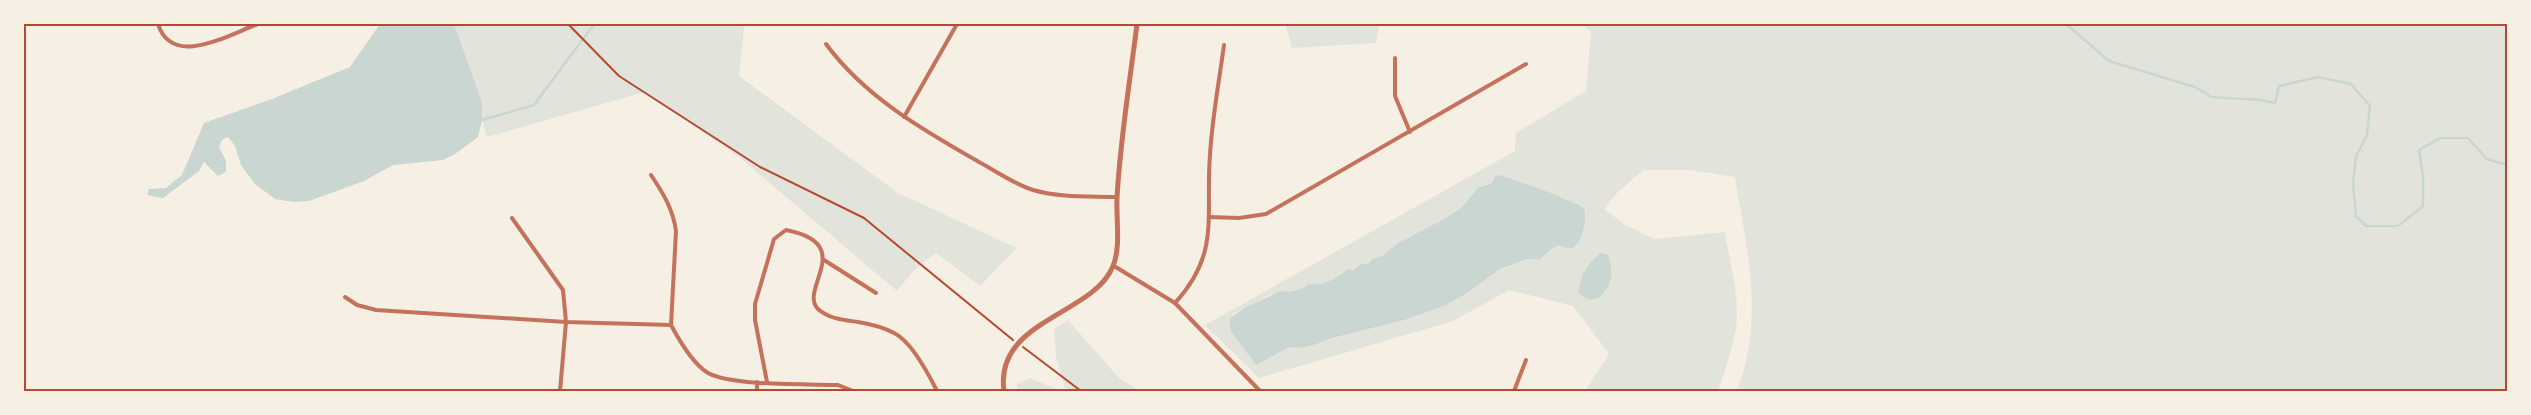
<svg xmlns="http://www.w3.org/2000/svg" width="2531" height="415" viewBox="0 0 2531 415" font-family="Jost,sans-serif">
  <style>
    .green { fill: #e2e4dc; fill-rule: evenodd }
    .water { fill: #c9d6d2 }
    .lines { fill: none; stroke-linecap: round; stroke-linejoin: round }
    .stream { stroke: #c9d6d2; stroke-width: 2.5 }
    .path { stroke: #b5482f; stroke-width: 2 }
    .minor { stroke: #c5725c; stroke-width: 4 }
    .tertiary { stroke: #c5725c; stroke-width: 5 }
    .neatline { fill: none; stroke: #b5482f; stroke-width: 2 }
  </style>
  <rect width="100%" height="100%" fill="#f6efe4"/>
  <g class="green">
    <path d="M 454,24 L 747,24 L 744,28 L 739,76 L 898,193 L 1017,248 L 980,286 L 936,253 L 915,269 L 897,291 L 739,157 L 645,92 L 487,137 L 482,120 L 482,102 Z"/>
    <path d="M 1285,24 L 1379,24 L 1376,43 L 1292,48 Z"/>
    <path d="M 1582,24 L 2507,24 L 2507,391 L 1737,391 C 1765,317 1747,252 1735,177 L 1689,170 L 1643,170 L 1617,193 L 1604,209 L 1624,224 L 1654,239 L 1725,232 C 1730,263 1740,297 1736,328 C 1732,350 1725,371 1718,391 L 1585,391 L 1609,354 L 1573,306 L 1509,290 L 1453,321 L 1259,378 L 1205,325 L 1515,151 L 1516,133 L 1586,91 L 1591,31 ZM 1501,175 L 1554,194 L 1585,225 L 1577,245 L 1572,248 L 1556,246 L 1540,259 L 1527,259 L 1500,269 L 1467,293 L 1446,305 L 1408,319 L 1332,338 L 1314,345 L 1301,348 L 1289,347 L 1270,356 L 1252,361 L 1252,357 L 1230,330 L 1233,314 L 1269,295 L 1304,289 L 1309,284 C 1325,286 1336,277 1350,270 L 1354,270 C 1358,263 1361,263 1368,264 L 1372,259 L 1382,256 L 1398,243 L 1444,219 L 1462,207 L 1478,188 L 1492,183 L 1495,176 Z"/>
    <path d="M 1068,320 L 1118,377 L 1139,391 L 1066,391 L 1056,357 L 1054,329 Z"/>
    <path d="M 1030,378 L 1061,391 L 1018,391 L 1017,384 Z"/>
  </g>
  <g class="water">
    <path d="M 380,24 L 454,24 L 482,102 L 482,120 L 478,137 L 455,154 L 443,160 L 393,165 L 364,181 L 309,201 L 294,202 L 275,199 L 255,184 L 241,165 L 235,146 L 228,137 L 222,140 L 219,147 L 226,161 L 226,172 L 218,176 L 204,162 L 199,171 L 163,198 L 147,195 L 149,189 L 166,188 L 182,175 L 204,123 L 272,99 L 350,67 Z"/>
    <path d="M 1501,175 L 1554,194 L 1584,208 C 1587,217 1583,245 1572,248 C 1566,249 1562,245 1556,246 L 1540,259 L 1527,259 L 1500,269 L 1467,293 L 1446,305 L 1408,319 L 1332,338 L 1314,345 L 1301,348 L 1289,347 L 1256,365 L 1230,330 L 1230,318 L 1246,307 L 1281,291 C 1289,293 1303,290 1309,284 C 1325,286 1336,278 1348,269 L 1354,270 C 1358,264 1361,263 1368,264 L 1372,259 L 1382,256 L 1398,243 L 1444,219 L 1462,207 L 1478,188 L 1492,183 L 1495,176 Z"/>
    <path d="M 1601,253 L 1608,255 C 1610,262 1612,270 1611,278 C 1607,296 1592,308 1578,292 C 1581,275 1587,263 1601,253 Z"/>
  </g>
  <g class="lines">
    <g class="stream">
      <path d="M 2066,24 L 2109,61 L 2195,87 L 2212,97 L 2261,100 L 2275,103 L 2279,86 L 2318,77 L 2351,84 L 2370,106 L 2367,135 L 2356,156 L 2353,184 L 2356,216 L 2366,226 L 2398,226 L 2423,206 L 2423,176 L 2419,150 L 2440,138 L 2468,138 L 2487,159 L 2507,165"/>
      <path d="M 482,120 L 534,105 L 594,24"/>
    </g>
    <g class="path">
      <path d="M 568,24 L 619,76 L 760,167 L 864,218 L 1013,340"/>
      <path d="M 1023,347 L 1081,391"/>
    </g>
    <g class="minor">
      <path d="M 158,24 C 172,69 230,34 258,24"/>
      <path d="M 826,44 C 865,97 923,130 979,162 C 996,171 1014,184 1033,190 C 1061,198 1089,196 1117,197"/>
      <path d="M 1395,58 L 1395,96 L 1410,132"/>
      <path d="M 904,117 L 957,24"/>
      <path d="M 651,175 C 663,193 673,209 676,231 L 671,325 C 679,340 693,364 708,373 C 731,386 808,384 838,385 L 853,391"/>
      <path d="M 1209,217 L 1239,218 L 1266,214 L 1526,64"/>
      <path d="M 512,218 L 563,290 L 566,322 L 560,391"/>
      <path d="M 824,260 L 876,293"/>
      <path d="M 1114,266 L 1175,303 L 1260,391"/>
      <path d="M 345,297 L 357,305 L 376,310 L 566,322 L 671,325"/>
      <path d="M 1175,303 C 1221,253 1205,216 1210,155 C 1212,119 1219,82 1224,45"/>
      <path d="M 767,382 L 755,320 L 755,304 L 774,239 L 786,230 C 858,244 798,289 818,309 C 829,319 844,320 858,322 C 870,324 883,327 894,333 C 911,341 929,375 937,391"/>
      <path d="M 757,391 L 757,382"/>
      <path d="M 1514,391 L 1526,360"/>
    </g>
    <path class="tertiary" d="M 1004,391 C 994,320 1094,315 1113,266 C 1121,247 1116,219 1117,198 C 1120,140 1130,81 1137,24"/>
  </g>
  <rect width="2531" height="415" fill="none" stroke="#f6efe4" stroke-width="50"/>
  <rect x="25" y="25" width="2481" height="365" class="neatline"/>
</svg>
